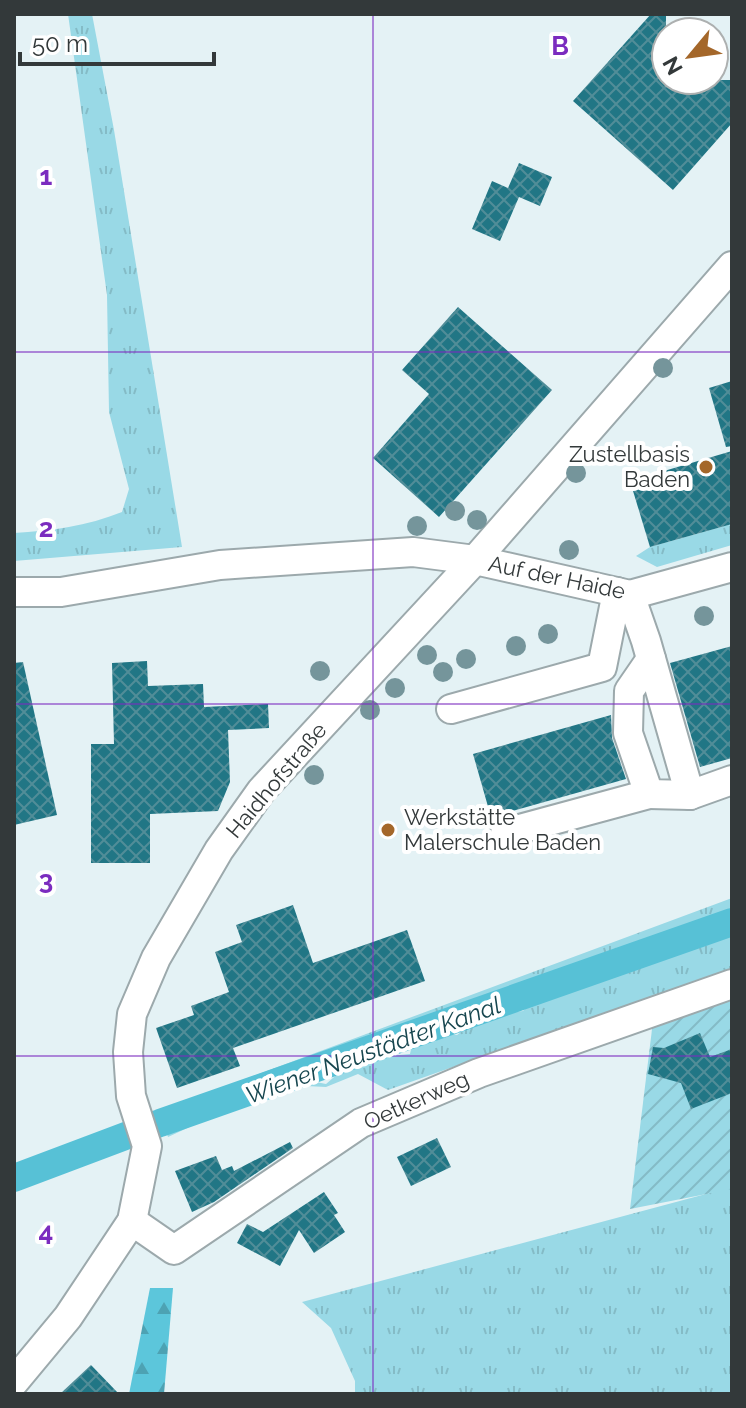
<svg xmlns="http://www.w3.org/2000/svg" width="746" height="1408" viewBox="0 0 746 1408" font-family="Raleway,sans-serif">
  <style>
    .grass { fill: url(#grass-tufts) }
    .forest { fill: url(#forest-firs) }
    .garden { fill: url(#garden-furrows) }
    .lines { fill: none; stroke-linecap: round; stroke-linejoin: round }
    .canal { stroke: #57c1d6; stroke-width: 28 }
    .building { fill: url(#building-cross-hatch) }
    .minor-casing { stroke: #9ca9ac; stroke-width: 32 }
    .minor { stroke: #fff; stroke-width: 28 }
    .tree { fill: #75959b }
    .grid { fill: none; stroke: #7b2cbf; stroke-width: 2; stroke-opacity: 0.55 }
    .poi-dot { fill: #a4672a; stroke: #fff; stroke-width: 3 }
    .labels { text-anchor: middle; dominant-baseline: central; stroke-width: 8; stroke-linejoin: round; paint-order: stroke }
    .poi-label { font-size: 22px; fill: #33393a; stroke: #fff; text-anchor: end }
    .street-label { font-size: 22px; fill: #33393a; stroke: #fff }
    .water-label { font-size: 24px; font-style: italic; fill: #17464f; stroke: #fff }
    .grid-label { font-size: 26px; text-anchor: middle; font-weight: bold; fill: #7b2cbf; stroke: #fff; stroke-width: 8; stroke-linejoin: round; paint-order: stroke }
  </style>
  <defs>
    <pattern id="grass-tufts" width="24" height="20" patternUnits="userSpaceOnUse" patternTransform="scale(2)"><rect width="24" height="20" fill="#99d9e6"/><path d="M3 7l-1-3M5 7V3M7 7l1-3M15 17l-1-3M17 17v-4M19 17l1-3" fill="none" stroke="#84bbc6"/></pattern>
    <pattern id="forest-firs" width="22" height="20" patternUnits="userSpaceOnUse" patternTransform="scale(2)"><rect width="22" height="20" fill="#5cc6db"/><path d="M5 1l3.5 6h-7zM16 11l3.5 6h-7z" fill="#4da2b3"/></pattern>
    <pattern id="garden-furrows" width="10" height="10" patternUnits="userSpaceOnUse" patternTransform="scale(2)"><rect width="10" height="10" fill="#99d9e6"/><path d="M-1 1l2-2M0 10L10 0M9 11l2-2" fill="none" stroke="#84bbc6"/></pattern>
    <pattern id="building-cross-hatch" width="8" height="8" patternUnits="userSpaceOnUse" patternTransform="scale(2)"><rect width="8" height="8" fill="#217685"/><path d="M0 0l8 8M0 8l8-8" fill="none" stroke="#518d98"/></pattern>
  </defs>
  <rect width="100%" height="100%" fill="#e4f2f5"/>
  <g class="grass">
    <path d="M 68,14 L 92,14 L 114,130 L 182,547 L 14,561 L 14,533 C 51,531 87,526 122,512 L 129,489 L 109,412 L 107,295 Z"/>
    <path d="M 732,524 L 732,545 L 657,567 L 636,556 L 650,547 Z"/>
    <path d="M 732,898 L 732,918 L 651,944 L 531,989 L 483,998 L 474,1008 L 171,1117 L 174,1123 L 251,1094 L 301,1079 L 326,1084 L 355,1059 L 410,1054 L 412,1045 L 436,1041 L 441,1032 L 457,1035 L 475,1021 L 497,1013 L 502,1017 L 505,1013 L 523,1011 L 535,998 L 732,926 L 732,968 L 388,1090 L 358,1074 L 326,1087 L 306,1086 L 226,1110 L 168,1137 L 159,1111 Z"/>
    <path d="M 732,1187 L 732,1394 L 355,1394 L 355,1381 L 331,1328 L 302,1302 Z"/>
  </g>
  <path class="forest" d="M 150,1288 L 173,1288 L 164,1394 L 129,1394 Z"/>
  <path class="garden" d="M 732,995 L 732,1189 L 630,1209 L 653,1021 Z"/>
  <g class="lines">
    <path class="canal" d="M 14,1178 L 160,1123 L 732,922"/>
  </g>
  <g class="building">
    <path d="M 651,14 L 666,14 L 666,80 L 732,80 L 732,123 L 673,190 L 573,101 Z"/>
    <path d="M 519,163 L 552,177 L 540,206 L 519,197 L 500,241 L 472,229 L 492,181 L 508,188 Z"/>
    <path d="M 458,307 L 552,390 L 439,517 L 373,458 L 429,394 L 402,370 Z"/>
    <path d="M 732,381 L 732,446 L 726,447 L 709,388 Z"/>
    <path d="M 732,451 L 732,524 L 650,547 L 630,481 Z"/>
    <path d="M 732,646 L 732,758 L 700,767 L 670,663 Z"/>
    <path d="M 147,661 L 148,686 L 203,684 L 204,707 L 268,704 L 269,728 L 228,730 L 230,782 L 218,811 L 150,814 L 150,863 L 91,863 L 91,744 L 114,744 L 112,663 Z"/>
    <path d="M 23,662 L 57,815 L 14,825 L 14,663 Z"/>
    <path d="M 611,715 L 612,738 L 626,779 L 491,817 L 473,754 Z"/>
    <path d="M 293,905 L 313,963 L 407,930 L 425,981 L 233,1048 L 240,1066 L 177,1088 L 156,1028 L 194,1015 L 191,1006 L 229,992 L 215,952 L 242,942 L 236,925 Z"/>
    <path d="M 700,1033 L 710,1057 L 732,1049 L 732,1093 L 691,1109 L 681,1083 L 648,1074 L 653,1047 L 664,1048 Z"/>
    <path d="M 437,1138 L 451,1167 L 411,1186 L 397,1157 Z"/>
    <path d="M 290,1142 L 293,1148 L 214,1202 L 192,1212 L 175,1171 L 216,1156 L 222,1170 L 232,1166 L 234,1171 Z"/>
    <path d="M 324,1192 L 338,1213 L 334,1215 L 345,1232 L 314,1253 L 299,1230 L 280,1266 L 237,1243 L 247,1224 L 263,1232 Z"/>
    <path d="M 91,1365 L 119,1394 L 60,1394 Z"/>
  </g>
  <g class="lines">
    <defs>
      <g id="minor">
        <path d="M 14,592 L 61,592 L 220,565 L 413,552 L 475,560 L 630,595 L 732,567"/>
        <path d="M 630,595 L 646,641 L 690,795 L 732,780"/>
        <path d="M 651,659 L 629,691 L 628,733 L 649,794 L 690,795"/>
        <path d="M 451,709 L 602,667 L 617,592"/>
        <path d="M 505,833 L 649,794"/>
        <path d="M 132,1221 L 174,1250 L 361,1123 L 479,1073 L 732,984"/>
        <path d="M 14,1382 L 68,1317 L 132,1221 L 147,1146 L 131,1096 L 128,1052 L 132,1014 L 156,958 L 219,850 L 261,791 L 475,560 L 732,266"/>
      </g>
    </defs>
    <use href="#minor" class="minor-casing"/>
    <use href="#minor" class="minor"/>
  </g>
  <g class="tree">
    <circle cx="663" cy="368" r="10"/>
    <circle cx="576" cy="473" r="10"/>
    <circle cx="455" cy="511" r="10"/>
    <circle cx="477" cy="520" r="10"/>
    <circle cx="417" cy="526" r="10"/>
    <circle cx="569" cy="550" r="10"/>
    <circle cx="704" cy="616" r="10"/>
    <circle cx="548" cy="634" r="10"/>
    <circle cx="516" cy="646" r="10"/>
    <circle cx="427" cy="655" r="10"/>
    <circle cx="466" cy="659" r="10"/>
    <circle cx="320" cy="671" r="10"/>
    <circle cx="443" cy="672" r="10"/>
    <circle cx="395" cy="688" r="10"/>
    <circle cx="370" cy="710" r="10"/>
    <circle cx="314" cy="775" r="10"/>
  </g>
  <path class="grid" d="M 373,14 L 373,1394M 14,352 L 732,352M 14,704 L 732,704M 14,1056 L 732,1056"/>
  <g class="poi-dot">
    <circle cx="706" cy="467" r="8"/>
    <circle cx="388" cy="830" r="8"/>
  </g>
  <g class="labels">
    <g class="poi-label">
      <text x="690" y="454">Zustellbasis<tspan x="690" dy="25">Baden</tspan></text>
      <text x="404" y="817" text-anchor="start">Werkstätte<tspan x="404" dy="25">Malerschule Baden</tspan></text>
    </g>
    <g class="street-label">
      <text transform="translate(557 577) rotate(12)">Auf der Haide</text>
      <text transform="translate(276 780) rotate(-50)">Haidhofstraße</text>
      <text transform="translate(416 1100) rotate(-24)">Oetkerweg</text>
    </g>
    <g class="water-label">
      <text transform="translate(373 1050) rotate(-20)">Wiener Neustädter Kanal</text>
    </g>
  </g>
  <g class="grid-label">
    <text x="560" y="55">B</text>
    <text x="46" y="185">1</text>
    <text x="46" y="537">2</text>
    <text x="46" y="889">3</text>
    <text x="46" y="1241">4</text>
  </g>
  <rect width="746" height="1408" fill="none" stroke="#33393a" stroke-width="32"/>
  <g transform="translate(690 56) rotate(241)"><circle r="38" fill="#ffffff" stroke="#adb0b0" stroke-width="2"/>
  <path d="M0-6L14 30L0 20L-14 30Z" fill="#a4672a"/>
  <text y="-12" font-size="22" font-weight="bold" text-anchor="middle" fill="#33393a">N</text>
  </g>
  <path d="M20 52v12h194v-12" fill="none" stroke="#33393a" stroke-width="4"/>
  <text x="32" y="52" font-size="24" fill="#33393a" stroke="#ffffff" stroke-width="6" paint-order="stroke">50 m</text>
</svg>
